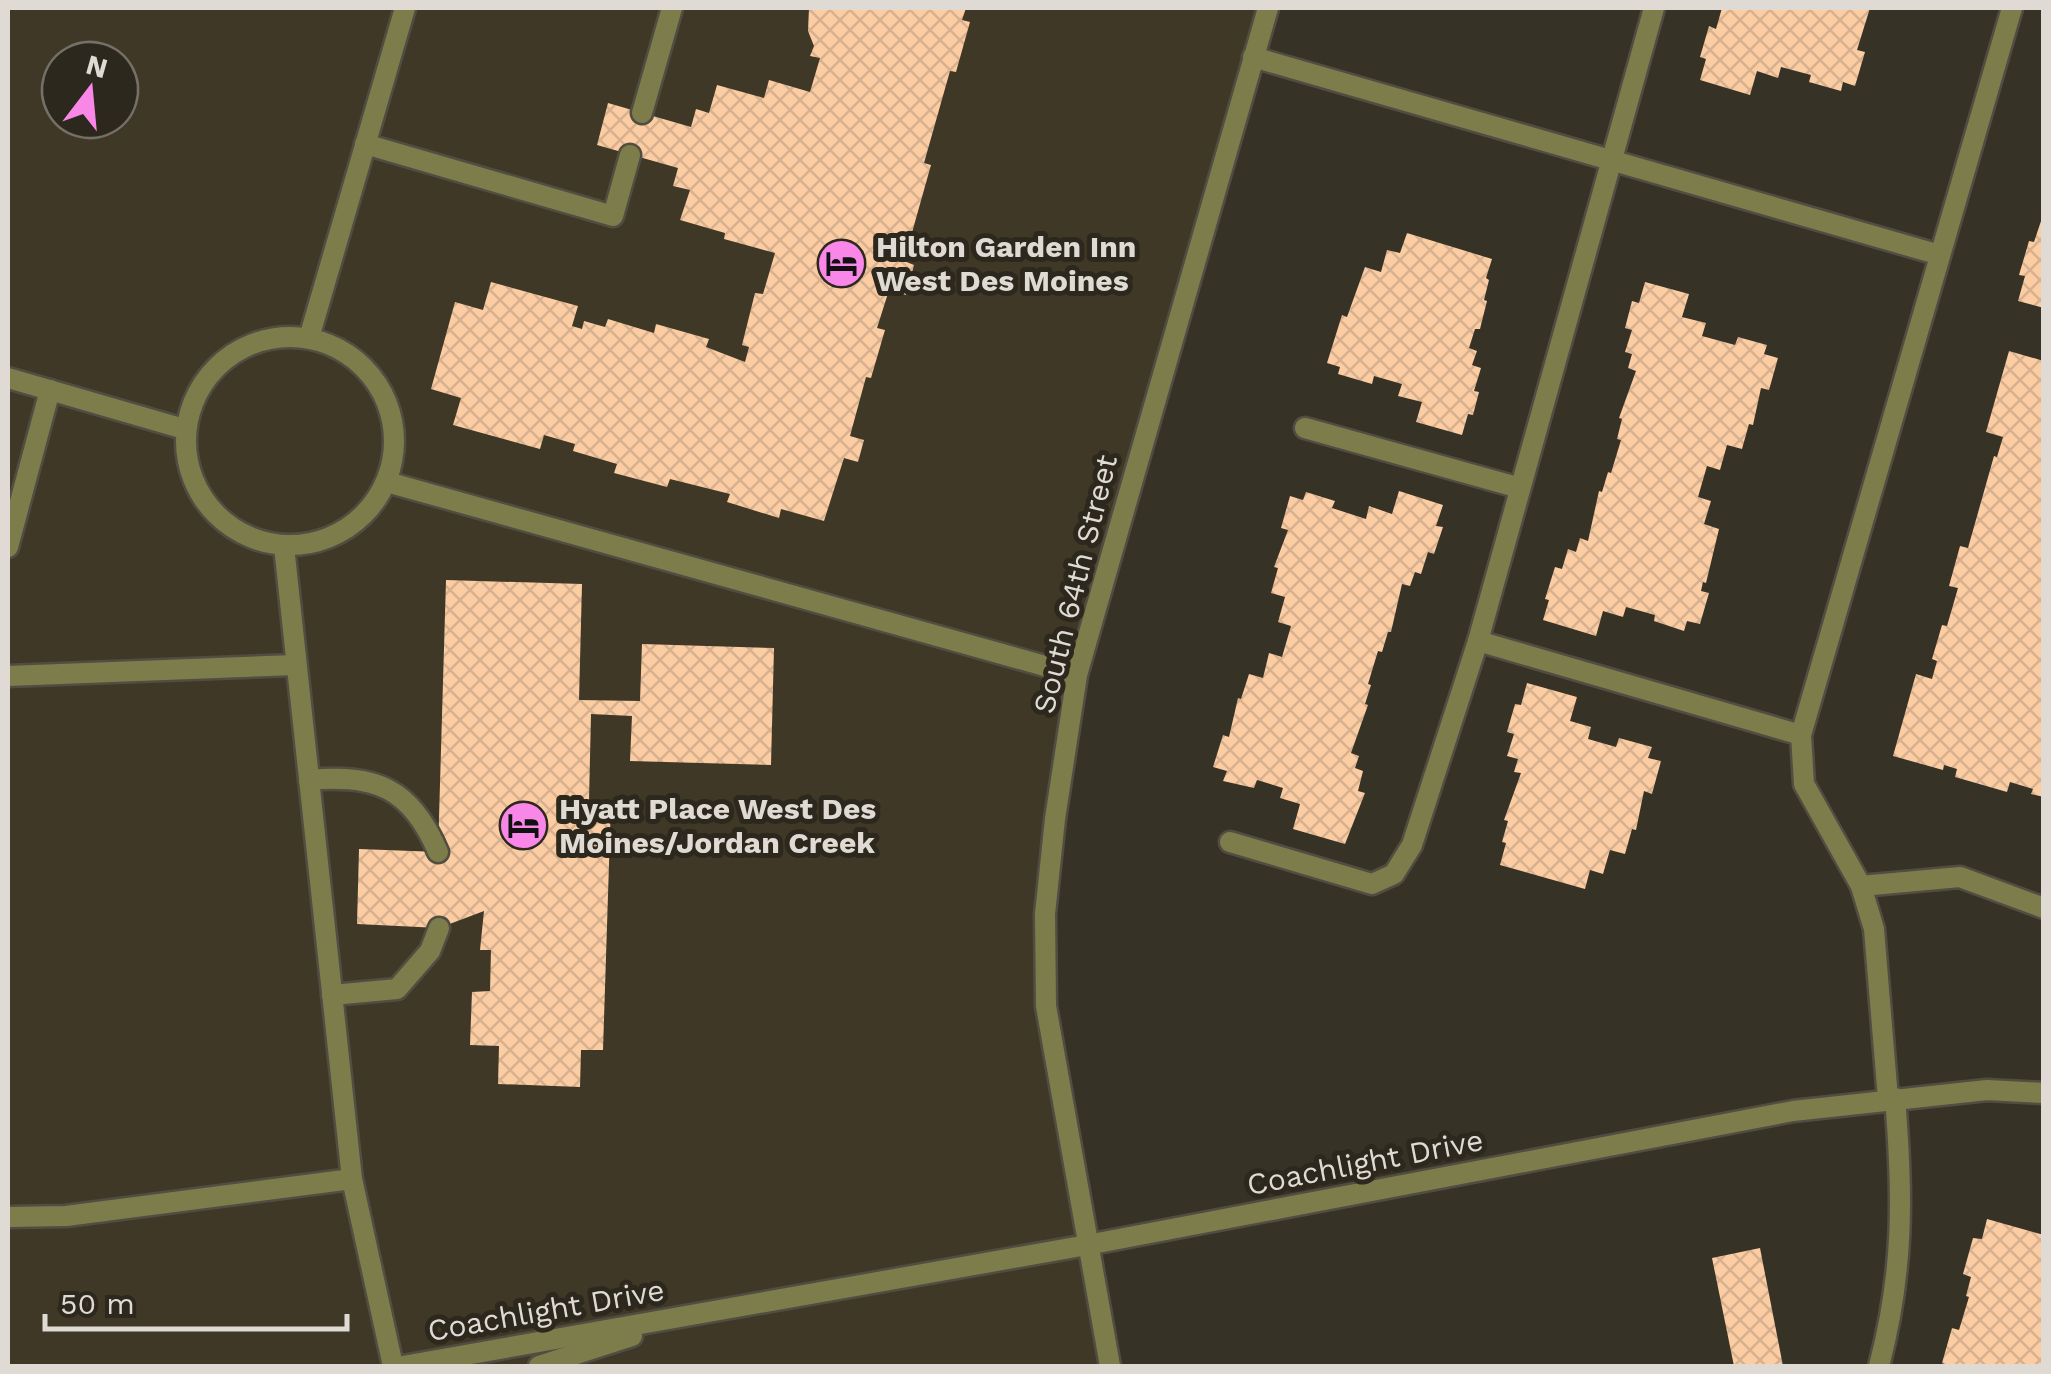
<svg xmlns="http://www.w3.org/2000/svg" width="2051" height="1374" viewBox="0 0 2051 1374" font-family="'Work Sans',sans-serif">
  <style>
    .built { fill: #403826; fill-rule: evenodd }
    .building { fill: url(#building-cross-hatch) }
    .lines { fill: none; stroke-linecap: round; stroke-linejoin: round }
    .service-casing { stroke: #524d42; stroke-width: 25 }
    .minor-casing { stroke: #524d42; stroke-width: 25 }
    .tertiary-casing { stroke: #524d42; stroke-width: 25 }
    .service { stroke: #7d7d4b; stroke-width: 20 }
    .minor { stroke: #7d7d4b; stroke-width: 20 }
    .tertiary { stroke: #7d7d4b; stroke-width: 20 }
    .labels { text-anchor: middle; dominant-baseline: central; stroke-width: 10; stroke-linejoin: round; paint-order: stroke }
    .poi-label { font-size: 30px; font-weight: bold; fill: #dfdbd4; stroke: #2d281d; text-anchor: start }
    .street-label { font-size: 30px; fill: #dfdbd4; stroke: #2d281d }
  </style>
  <defs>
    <pattern id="building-cross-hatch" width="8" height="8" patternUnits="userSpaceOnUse" patternTransform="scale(2.5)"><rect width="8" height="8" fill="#fccda3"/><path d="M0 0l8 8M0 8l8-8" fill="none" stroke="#d7b18f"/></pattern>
  </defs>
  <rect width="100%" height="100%" fill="#373226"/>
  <path class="built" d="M 8,8 L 1268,8 L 1077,675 L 1046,1006 L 1110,1366 L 8,1366 ZM 60,60 L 120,60 L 120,120 L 60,120 Z"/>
  <g class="building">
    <path d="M 809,8 L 966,8 L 962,20 L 970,22 L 956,72 L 950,71 L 924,163 L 931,165 L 904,261 L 914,265 L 906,295 L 889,290 L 877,328 L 885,330 L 871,378 L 866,377 L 850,436 L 864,440 L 858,462 L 844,458 L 824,521 L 781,509 L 779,518 L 727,502 L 730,494 L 670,479 L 667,487 L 614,473 L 617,464 L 573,451 L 575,444 L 544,435 L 540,449 L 453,425 L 461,398 L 431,389 L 455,302 L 483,310 L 491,282 L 578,306 L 572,326 L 582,329 L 584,321 L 605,327 L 608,319 L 654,333 L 656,324 L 709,339 L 706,347 L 745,362 L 749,347 L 742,345 L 755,293 L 763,294 L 775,253 L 724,239 L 725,233 L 680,220 L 690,190 L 673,186 L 678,168 L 597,145 L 608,103 L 691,127 L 696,109 L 709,113 L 717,85 L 764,98 L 769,80 L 810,92 L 820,58 L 810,56 L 814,46 L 808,31 Z"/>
    <path d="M 1722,8 L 1731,10 L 1732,8 L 1870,8 L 1857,50 L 1865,52 L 1855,86 L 1843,82 L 1841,91 L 1809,82 L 1811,75 L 1781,67 L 1778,78 L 1757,71 L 1750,95 L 1700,80 L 1706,59 L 1700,57 L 1709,26 L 1716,29 Z"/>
    <path d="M 2044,212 L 2044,308 L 2018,301 L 2025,276 L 2019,275 L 2029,241 L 2034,242 Z"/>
    <path d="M 1407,233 L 1492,259 L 1486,278 L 1489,280 L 1484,300 L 1487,301 L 1480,329 L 1475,329 L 1469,348 L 1477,351 L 1472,365 L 1481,368 L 1474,391 L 1479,392 L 1473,415 L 1468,414 L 1462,435 L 1416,422 L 1422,402 L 1398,396 L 1402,384 L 1374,376 L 1372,384 L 1338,374 L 1340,367 L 1327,363 L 1342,315 L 1347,317 L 1365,267 L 1381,272 L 1387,250 L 1400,253 Z"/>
    <path d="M 1645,282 L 1689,294 L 1682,317 L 1706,323 L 1702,336 L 1735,345 L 1738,337 L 1767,345 L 1764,354 L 1778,358 L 1769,390 L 1761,388 L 1753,425 L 1749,424 L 1742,449 L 1727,445 L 1720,470 L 1707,466 L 1698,497 L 1711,501 L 1704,524 L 1719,529 L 1706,583 L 1703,582 L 1701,591 L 1709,593 L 1700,624 L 1687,621 L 1684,631 L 1654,621 L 1655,615 L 1626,607 L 1623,617 L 1603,611 L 1596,636 L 1543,620 L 1549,600 L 1545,599 L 1555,567 L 1562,569 L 1568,549 L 1576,552 L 1580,538 L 1588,541 L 1599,491 L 1602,492 L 1608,472 L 1611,473 L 1621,440 L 1617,439 L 1622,419 L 1619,418 L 1636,371 L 1628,368 L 1632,354 L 1625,352 L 1632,330 L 1625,328 L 1632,301 L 1639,303 Z"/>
    <path d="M 2009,351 L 2044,361 L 2044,797 L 2031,794 L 2033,789 L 2010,782 L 2007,792 L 1955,777 L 1957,769 L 1944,765 L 1943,770 L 1893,756 L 1916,674 L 1932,679 L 1937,661 L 1932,659 L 1942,625 L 1947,626 L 1958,588 L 1949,586 L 1960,546 L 1968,548 L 1994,456 L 1997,457 L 2003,437 L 1986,432 Z"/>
    <path d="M 1399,491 L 1443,505 L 1436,526 L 1443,527 L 1434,554 L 1428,552 L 1421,574 L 1415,572 L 1410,586 L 1402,584 L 1391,632 L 1388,632 L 1382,652 L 1378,651 L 1368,684 L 1371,685 L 1365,704 L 1368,705 L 1351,753 L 1359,756 L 1355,768 L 1363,771 L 1358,791 L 1365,793 L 1345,844 L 1293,829 L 1300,804 L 1280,798 L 1283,788 L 1257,780 L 1254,788 L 1223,781 L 1227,771 L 1213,767 L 1223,735 L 1229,737 L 1238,698 L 1241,699 L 1249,674 L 1263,678 L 1269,653 L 1282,657 L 1291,626 L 1278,622 L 1285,597 L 1271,593 L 1278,568 L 1274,567 L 1288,530 L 1281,528 L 1290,496 L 1303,500 L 1306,492 L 1335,501 L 1332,508 L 1366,519 L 1369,506 L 1392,514 Z"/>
    <path d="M 446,580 L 582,584 L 579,700 L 640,701 L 642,644 L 774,648 L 771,765 L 630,761 L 632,716 L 591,714 L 589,801 L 611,802 L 603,1050 L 581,1050 L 580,1087 L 498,1084 L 499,1046 L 470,1045 L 472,992 L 490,991 L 491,950 L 480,950 L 484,911 L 439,928 L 357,924 L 359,849 L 438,852 Z"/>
    <path d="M 1527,683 L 1577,697 L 1570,721 L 1591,727 L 1588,739 L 1616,747 L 1619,738 L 1652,747 L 1648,758 L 1661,761 L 1652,794 L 1644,791 L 1636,830 L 1632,829 L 1625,854 L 1610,850 L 1603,874 L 1590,870 L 1585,889 L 1500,865 L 1506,843 L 1502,842 L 1508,821 L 1504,820 L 1521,773 L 1514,772 L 1518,759 L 1507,756 L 1514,734 L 1507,732 L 1515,704 L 1521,705 Z"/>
    <path d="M 1987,1219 L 2044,1235 L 2044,1366 L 1949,1366 L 1942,1363 L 1952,1328 L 1959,1330 L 1969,1297 L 1966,1296 L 1971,1277 L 1963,1274 L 1973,1238 L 1982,1239 Z"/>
    <path d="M 1760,1248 L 1783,1366 L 1734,1366 L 1712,1258 Z"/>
  </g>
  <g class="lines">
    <defs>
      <g id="service">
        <path d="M 1654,8 L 1478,641 L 1801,735"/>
        <path d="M 1253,57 L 1940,255"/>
        <path d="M 642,113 L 672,8"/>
        <path d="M 365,144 L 613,216 L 630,155"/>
        <circle cx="290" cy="441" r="104"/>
        <path d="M 309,338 L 405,8"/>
        <path d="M 8,378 L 184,429"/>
        <path d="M 1305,428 L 1520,488"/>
        <path d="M 387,482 L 1077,675"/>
        <path d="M 284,546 L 352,1179 L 393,1366"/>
        <path d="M 8,547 L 50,390"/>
        <path d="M 8,676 L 296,665"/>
        <path d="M 309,780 C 376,774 411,788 438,852"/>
        <path d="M 1230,842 L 1372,884 L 1394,874 L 1412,845 L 1478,641"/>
        <path d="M 1861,886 L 1960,877 L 2044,908"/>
        <path d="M 332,995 L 397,989 L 430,951 L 439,928"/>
        <path d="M 1888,1099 L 1874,929 L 1861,886 L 1804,784 L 1801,735 L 2012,8"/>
        <path d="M 8,1217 L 66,1216 L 352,1179"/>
        <path d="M 1879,1366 C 1904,1271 1903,1195 1895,1098"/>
      </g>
      <g id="minor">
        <path d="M 403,1366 L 1087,1245 L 1793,1111 L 1987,1090 L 2044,1093"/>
        <path d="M 539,1366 L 632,1336"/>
      </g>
      <path id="tertiary" d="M 1110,1366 L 1046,1006 L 1045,914 L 1055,819 L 1077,675 L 1268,8"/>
    </defs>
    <use href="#service" class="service-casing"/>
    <use href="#minor" class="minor-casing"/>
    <use href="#tertiary" class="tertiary-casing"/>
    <use href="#service" class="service"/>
    <use href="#minor" class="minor"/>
    <use href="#tertiary" class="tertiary"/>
  </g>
  <defs>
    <symbol id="hotel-disc" viewBox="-11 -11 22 22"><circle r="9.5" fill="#f987e8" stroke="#2d281d"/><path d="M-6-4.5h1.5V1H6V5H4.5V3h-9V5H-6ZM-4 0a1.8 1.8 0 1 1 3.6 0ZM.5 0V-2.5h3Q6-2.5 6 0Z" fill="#111"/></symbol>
  </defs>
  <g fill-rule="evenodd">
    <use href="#hotel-disc" x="814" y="236" width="55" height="55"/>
    <use href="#hotel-disc" x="496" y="798" width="55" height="55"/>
  </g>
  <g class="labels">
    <g class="poi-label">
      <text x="876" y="246">Hilton Garden Inn<tspan x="876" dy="34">West Des Moines</tspan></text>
      <text x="559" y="808">Hyatt Place West Des<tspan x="559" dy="34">Moines/Jordan Creek</tspan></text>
    </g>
    <g class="street-label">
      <text transform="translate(1075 584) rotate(-76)">South 64th Street</text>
      <text transform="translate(1365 1162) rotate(-11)">Coachlight Drive</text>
      <text transform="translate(546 1310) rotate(-10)">Coachlight Drive</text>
    </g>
  </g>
  <rect width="2051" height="1374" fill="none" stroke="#dfdbd4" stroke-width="20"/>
  <g transform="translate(90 90) rotate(16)"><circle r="48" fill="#2d281d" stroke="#747066" stroke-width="2.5"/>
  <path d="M0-8L18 38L0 25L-18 38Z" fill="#f987e8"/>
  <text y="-15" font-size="28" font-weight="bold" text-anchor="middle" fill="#dfdbd4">N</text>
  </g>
  <path d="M45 1314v15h302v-15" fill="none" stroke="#dfdbd4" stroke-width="5"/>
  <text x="60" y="1314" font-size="30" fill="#dfdbd4" stroke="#2d281d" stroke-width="8" paint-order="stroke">50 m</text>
</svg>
